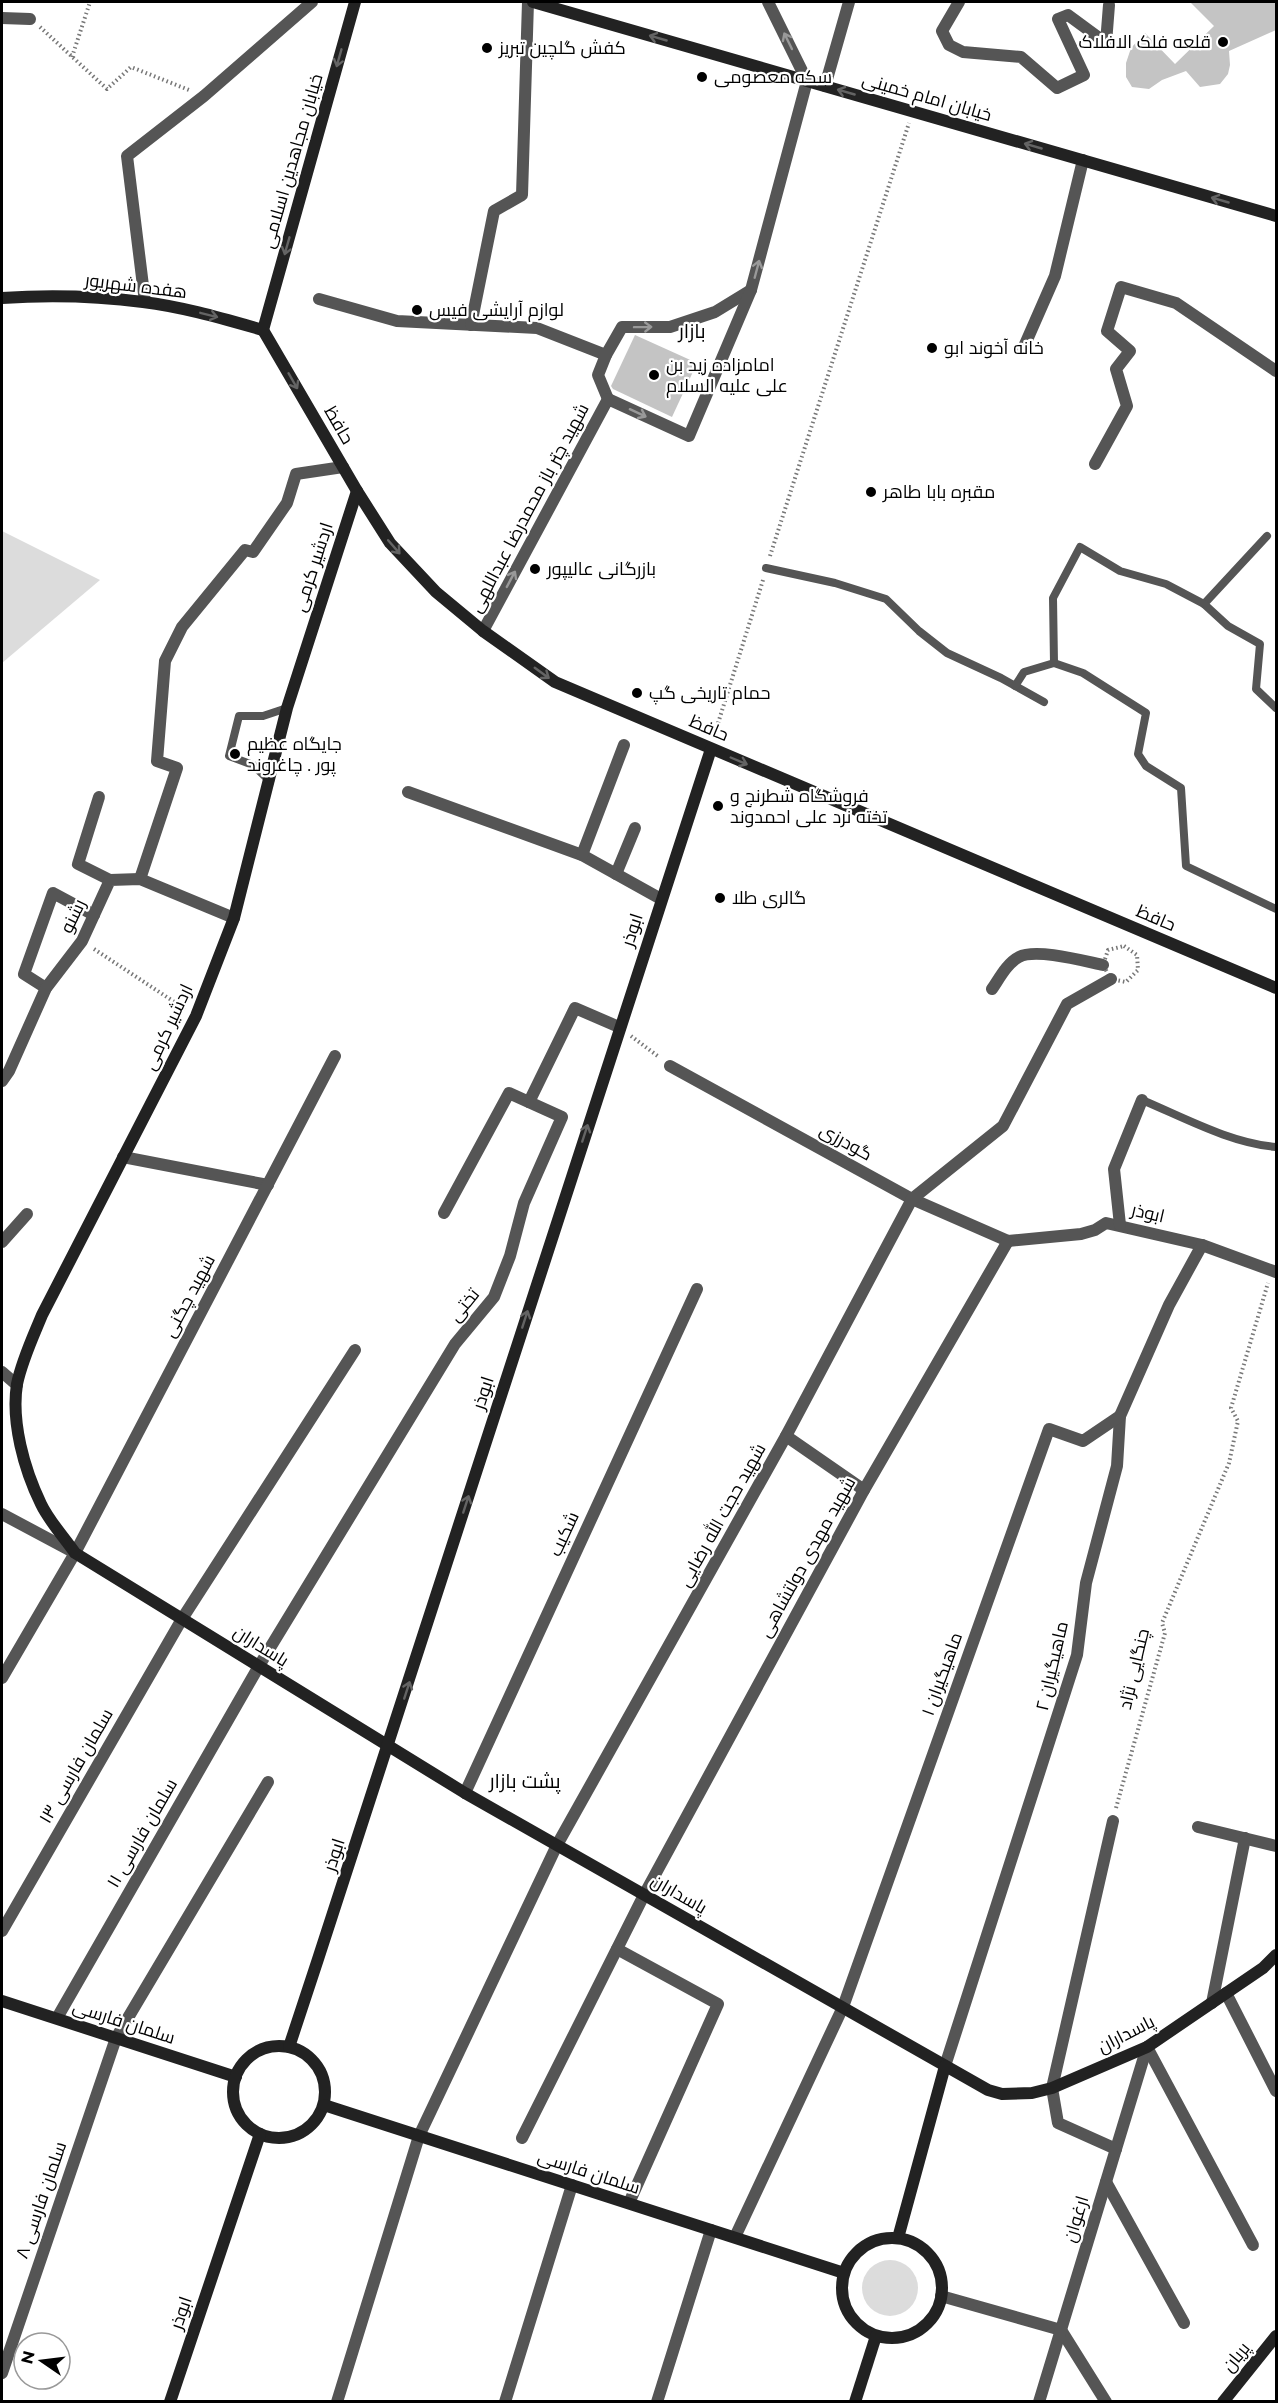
<svg xmlns="http://www.w3.org/2000/svg" width="1278" height="2403" viewBox="0 0 1278 2403" font-family="Montserrat,Cairo,sans-serif">
  <style>
    .green { fill: #dcdcdc }
    .building { fill: #c4c4c4 }
    .lines { fill: none; stroke-linecap: round; stroke-linejoin: round }
    .path { stroke: #777; stroke-width: 4; stroke-dasharray: 1.5 3; stroke-linecap: butt }
    .lane { stroke: #555; stroke-width: 8 }
    .street { stroke: #555; stroke-width: 12 }
    .secondary { stroke: #222; stroke-width: 12 }
    .oneway { stroke: #646464 }
    .oneway2 { stroke: #999 }
    .poi-dot { fill: #000; stroke: #fff; stroke-width: 2 }
    .labels { text-anchor: middle; dominant-baseline: central; stroke-width: 4.5; stroke-linejoin: round; paint-order: stroke }
    .poi-label { font-size: 18px; fill: #000; stroke: #fff; text-anchor: start }
    .street-label { font-size: 18px; fill: #000; stroke: #fff }
    .neighbourhood-label { font-size: 20px; fill: #000; stroke: #fff }
  </style>
  <rect width="100%" height="100%" fill="#fff"/>
  <g class="green">
    <path d="M 2,531 L 100,580 L 2,663 Z"/>
    <circle cx="890" cy="2288" r="28"/>
  </g>
  <g class="building">
    <path d="M 1190,2 L 1276,2 L 1276,30 L 1229,51 L 1230,65 L 1228,74 L 1220,84 L 1200,87 L 1186,71 L 1162,80 L 1149,89 L 1132,87 L 1126,77 L 1126,63 L 1131,48 L 1145,33 L 1175,64 L 1214,26 Z"/>
    <path d="M 635,335 L 697,363 L 672,417 L 613,389 L 611,386 Z"/>
  </g>
  <g class="lines">
    <g class="path">
      <path d="M 40,27 L 107,89 L 131,67 L 189,90"/>
      <path d="M 72,57 L 90,2"/>
      <path d="M 770,556 L 909,123"/>
      <path d="M 714,736 L 763,580"/>
      <path d="M 1124,946 L 1137,955 L 1138,970 L 1126,982 L 1111,979 L 1103,965 L 1108,950 Z"/>
      <path d="M 94,949 L 185,1009"/>
      <path d="M 631,1036 L 659,1057"/>
      <path d="M 1116,1808 L 1165,1633 L 1162,1623 L 1229,1463 L 1238,1421 L 1231,1408 L 1268,1283"/>
    </g>
    <g class="lane">
      <path d="M 766,568 L 835,583 L 886,599 L 919,631 L 947,653 L 1001,678 L 1044,702"/>
      <path d="M 1204,604 L 1267,536"/>
      <path d="M 1054,663 L 1053,598 L 1080,547 L 1120,571 L 1166,584 L 1204,604 L 1228,626 L 1260,644 L 1256,689 L 1276,708"/>
      <path d="M 1015,686 L 1024,672 L 1054,663 L 1083,673 L 1146,713 L 1138,754 L 1146,766 L 1181,788 L 1186,866 L 1276,909"/>
      <path d="M 270,781 L 253,765 L 229,756 L 239,716 L 263,716 L 287,708"/>
      <path d="M 1142,1100 C 1185,1118 1230,1143 1276,1147"/>
    </g>
    <g class="street">
      <path d="M 959,2 L 942,31 L 949,45 L 963,52 L 1021,57 L 1057,88 L 1084,75 L 1058,19 L 1068,15 L 1106,43 L 1109,5"/>
      <path d="M 2,18 L 30,19"/>
      <path d="M 825,86 L 849,2"/>
      <path d="M 319,299 L 397,321 L 537,328 L 606,355"/>
      <path d="M 145,302 L 127,156 L 204,96 L 312,2"/>
      <path d="M 471,325 L 494,211 L 522,195 L 528,2"/>
      <path d="M 1023,349 L 1055,276 L 1083,160"/>
      <path d="M 608,399 L 598,375 L 606,355 L 622,327 L 670,327 L 715,312 L 751,290"/>
      <path d="M 1095,464 L 1127,406 L 1116,369 L 1130,351 L 1107,331 L 1121,287 L 1176,303 L 1276,371"/>
      <path d="M 483,631 L 608,399 L 689,436 L 751,290 L 807,81 L 768,2"/>
      <path d="M 408,792 L 582,855 L 661,899"/>
      <path d="M 99,797 L 78,864 L 110,880"/>
      <path d="M 582,855 L 624,745"/>
      <path d="M 616,874 L 635,828"/>
      <path d="M 140,879 L 177,768 L 157,761 L 165,661 L 182,627 L 245,550 L 253,552 L 287,503 L 296,474 L 343,467"/>
      <path d="M 46,988 L 24,974 L 53,893 L 94,915"/>
      <path d="M 992,989 C 999,979 1007,963 1019,957 C 1036,948 1084,961 1103,965"/>
      <path d="M 670,1066 L 912,1199 L 1008,1241 L 1081,1234 L 1095,1230 L 1106,1223 L 1202,1245 L 1276,1272"/>
      <path d="M 2,1081 L 9,1071 L 46,988 L 82,941 L 110,880 L 140,879 L 234,918"/>
      <path d="M 529,1102 L 575,1008 L 619,1027"/>
      <path d="M 123,1157 L 268,1185"/>
      <path d="M 1120,1225 L 1114,1169 L 1142,1100"/>
      <path d="M 2,1242 L 27,1214"/>
      <path d="M 2,1372 L 17,1385"/>
      <path d="M 786,1436 L 864,1490"/>
      <path d="M 2,1514 L 75,1553"/>
      <path d="M 2,1678 L 75,1553 L 335,1056"/>
      <path d="M 465,1793 L 697,1289"/>
      <path d="M 1113,1821 L 1052,2088 L 1058,2123 L 1116,2149"/>
      <path d="M 1198,1827 L 1276,1846"/>
      <path d="M 2,1931 L 182,1619 L 355,1350"/>
      <path d="M 617,1949 L 718,2004 L 629,2203"/>
      <path d="M 1226,1993 L 1276,2091"/>
      <path d="M 1212,2003 L 1245,1838"/>
      <path d="M 57,2018 L 259,1666 L 455,1344 L 494,1297 L 510,1256 L 524,1203 L 562,1117 L 509,1093 L 444,1213"/>
      <path d="M 1147,2047 L 1253,2245"/>
      <path d="M 945,2066 L 1077,1655 L 1086,1583 L 1117,1466 L 1120,1416 L 1169,1305 L 1202,1245"/>
      <path d="M 522,2138 L 644,1895 L 864,1490 L 1008,1241"/>
      <path d="M 1106,2182 L 1184,2323"/>
      <path d="M 735,2237 L 843,2007 L 1049,1429 L 1083,1441 L 1120,1416"/>
      <path d="M 941,2296 L 1061,2330 L 1106,2402"/>
      <path d="M 2,2373 L 116,2038 L 268,1782"/>
      <path d="M 337,2402 L 419,2136 L 557,1845 L 786,1436 L 912,1199 L 1003,1126 L 1067,1004 L 1111,979"/>
      <path d="M 505,2402 L 572,2185"/>
      <path d="M 657,2402 L 711,2230"/>
      <path d="M 1039,2402 L 1147,2047"/>
    </g>
    <g class="secondary">
      <path d="M 533,2 L 1276,216"/>
      <path d="M 2,298 C 49,295 96,296 143,302 C 184,307 224,319 263,330"/>
      <path d="M 263,330 L 357,491 L 390,543 L 436,592 L 483,631 L 555,682 L 1276,988"/>
      <path d="M 263,330 L 355,2"/>
      <path d="M 357,491 L 287,708 L 234,918 L 196,1016 L 42,1315 C 33,1337 22,1360 17,1384 C 11,1422 24,1469 41,1504 C 49,1521 64,1537 75,1553 L 465,1793 L 988,2090 L 1002,2094 L 1032,2093 L 1052,2088 L 1147,2047 L 1263,1968 L 1276,1955"/>
      <path d="M 2,2001 L 236,2077"/>
      <circle cx="279" cy="2092" r="46"/>
      <path d="M 289,2047 C 432,1615 569,1181 711,749"/>
      <path d="M 324,2105 L 844,2273"/>
      <path d="M 898,2238 L 945,2066"/>
      <circle cx="892" cy="2288" r="50"/>
      <path d="M 170,2402 L 260,2134"/>
      <path d="M 855,2402 L 876,2336"/>
      <path d="M 1223,2402 L 1276,2336"/>
    </g>
  </g>
  <defs><path id="oneway-shaft" d="M-6 0H5M1.5-3L5.5 0L1.5 3" fill="none" stroke-width="1.6" stroke-linecap="round" stroke-linejoin="round" transform="scale(1.5)"/></defs>
  <g class="oneway">
    <use href="#oneway-shaft" transform="translate(658 38) rotate(-164)"/>
    <use href="#oneway-shaft" transform="translate(339 58) rotate(106)"/>
    <use href="#oneway-shaft" transform="translate(846 92) rotate(-164)"/>
    <use href="#oneway-shaft" transform="translate(1033 146) rotate(-164)"/>
    <use href="#oneway-shaft" transform="translate(1220 200) rotate(-164)"/>
    <use href="#oneway-shaft" transform="translate(287 246) rotate(106)"/>
    <use href="#oneway-shaft" transform="translate(209 315) rotate(14)"/>
    <use href="#oneway-shaft" transform="translate(293 381) rotate(60)"/>
    <use href="#oneway-shaft" transform="translate(394 547) rotate(49)"/>
    <use href="#oneway-shaft" transform="translate(542 673) rotate(36)"/>
    <use href="#oneway-shaft" transform="translate(739 761) rotate(23)"/>
    <use href="#oneway-shaft" transform="translate(585 1133) rotate(-72)"/>
    <use href="#oneway-shaft" transform="translate(525 1319) rotate(-72)"/>
    <use href="#oneway-shaft" transform="translate(466 1504) rotate(-72)"/>
    <use href="#oneway-shaft" transform="translate(407 1690) rotate(-72)"/>
  </g>
  <g class="oneway2">
    <use href="#oneway-shaft" transform="translate(788 41) rotate(-116)"/>
    <use href="#oneway-shaft" transform="translate(757 269) rotate(-75)"/>
    <use href="#oneway-shaft" transform="translate(643 327) rotate(-1)"/>
    <use href="#oneway-shaft" transform="translate(638 413) rotate(25)"/>
    <use href="#oneway-shaft" transform="translate(511 579) rotate(-62)"/>
  </g>
  <g class="poi-dot">
    <circle cx="1223" cy="42" r="6"/>
    <circle cx="487" cy="48" r="6"/>
    <circle cx="702" cy="77" r="6"/>
    <circle cx="417" cy="310" r="6"/>
    <circle cx="932" cy="348" r="6"/>
    <circle cx="654" cy="375" r="6"/>
    <circle cx="871" cy="492" r="6"/>
    <circle cx="535" cy="569" r="6"/>
    <circle cx="637" cy="693" r="6"/>
    <circle cx="235" cy="754" r="6"/>
    <circle cx="718" cy="806" r="6"/>
    <circle cx="720" cy="898" r="6"/>
  </g>
  <g class="labels">
    <g class="poi-label">
      <text x="1211" y="42" text-anchor="end">قلعه فلک الافلاک</text>
      <text x="499" y="48">کفش گلچین تبریز</text>
      <text x="714" y="77">سکه معصومی</text>
      <text x="429" y="310">لوازم آرایشی فیس</text>
      <text x="944" y="348">خانه آخوند ابو</text>
      <text x="666" y="365">امامزاده زید بن<tspan x="666" dy="21">علی علیه السلام</tspan></text>
      <text x="883" y="492">مقبره بابا طاهر</text>
      <text x="547" y="569">بازرگانی عالیپور</text>
      <text x="649" y="693">حمام تاریخی گپ</text>
      <text x="247" y="744">جایگاه عظیم<tspan x="247" dy="21">پور . چاغروند</tspan></text>
      <text x="730" y="796">فروشگاه شطرنج و<tspan x="730" dy="21">تخته نرد علی احمدوند</tspan></text>
      <text x="732" y="898">گالری طلا</text>
    </g>
    <g class="street-label">
      <text transform="translate(927 97) rotate(16)">خیابان امام خمینی</text>
      <text transform="translate(292 161) rotate(-74)">خیابان مجاهدین اسلامی</text>
      <text transform="translate(136 286) rotate(7)">هفده شهریور</text>
      <text transform="translate(339 425) rotate(60)">حافظ</text>
      <text transform="translate(529 508) rotate(-62)">شهید چتر باز محمدرضا عبداللهی</text>
      <text transform="translate(313 567) rotate(-72)">اردشیر کرمی</text>
      <text transform="translate(709 728) rotate(23)">حافظ</text>
      <text transform="translate(73 916) rotate(-64)">رشنو</text>
      <text transform="translate(1156 918) rotate(23)">حافظ</text>
      <text transform="translate(632 930) rotate(-72)">ابوذر</text>
      <text transform="translate(168 1027) rotate(-65)">اردشیر کرمی</text>
      <text transform="translate(846 1142) rotate(29)">گودرزی</text>
      <text transform="translate(1148 1213) rotate(13)">ابوذر</text>
      <text transform="translate(189 1296) rotate(-62)">شهید چگنی</text>
      <text transform="translate(464 1305) rotate(-51)">تختی</text>
      <text transform="translate(483 1393) rotate(-72)">ابوذر</text>
      <text transform="translate(722 1515) rotate(-61)">شهید حجت الله رضایی</text>
      <text transform="translate(564 1534) rotate(-65)">شکیب</text>
      <text transform="translate(807 1557) rotate(-61)">شهید مهدی دولتشاهی</text>
      <text transform="translate(261 1646) rotate(32)">پاسداران</text>
      <text transform="translate(1052 1666) rotate(-77)">ماهیگیران ۲</text>
      <text transform="translate(1134 1669) rotate(-77)">چنگایی نژاد</text>
      <text transform="translate(942 1674) rotate(-70)">ماهیگیران ۱</text>
      <text transform="translate(76 1766) rotate(-60)">سلمان فارسی ۱۳</text>
      <text transform="translate(142 1833) rotate(-60)">سلمان فارسی ۱۱</text>
      <text transform="translate(334 1855) rotate(-72)">ابوذر</text>
      <text transform="translate(679 1894) rotate(30)">پاسداران</text>
      <text transform="translate(124 2022) rotate(18)">سلمان فارسی</text>
      <text transform="translate(1126 2034) rotate(-27)">پاسداران</text>
      <text transform="translate(589 2172) rotate(18)">سلمان فارسی</text>
      <text transform="translate(41 2200) rotate(-71)">سلمان فارسی ۸</text>
      <text transform="translate(1076 2219) rotate(-73)">ارغوان</text>
      <text transform="translate(181 2313) rotate(-71)">ابوذر</text>
      <text transform="translate(1236 2357) rotate(-51)">پریان</text>
    </g>
    <g class="neighbourhood-label">
      <text x="692" y="331">بازار</text>
      <text x="525" y="1781">پشت بازار</text>
    </g>
  </g>
  <rect width="1278" height="2403" fill="none" stroke="#000000" stroke-width="6"/>
  <g transform="translate(42 2361) rotate(284)"><circle r="28" fill="#ffffff" stroke="#999999" stroke-width="1.5"/>
  <path d="M0-4.5L10 22L0 15L-10 22Z" fill="#000000"/>
  <text y="-9" font-size="16" font-weight="bold" text-anchor="middle" fill="#000000">N</text>
  </g>
</svg>
